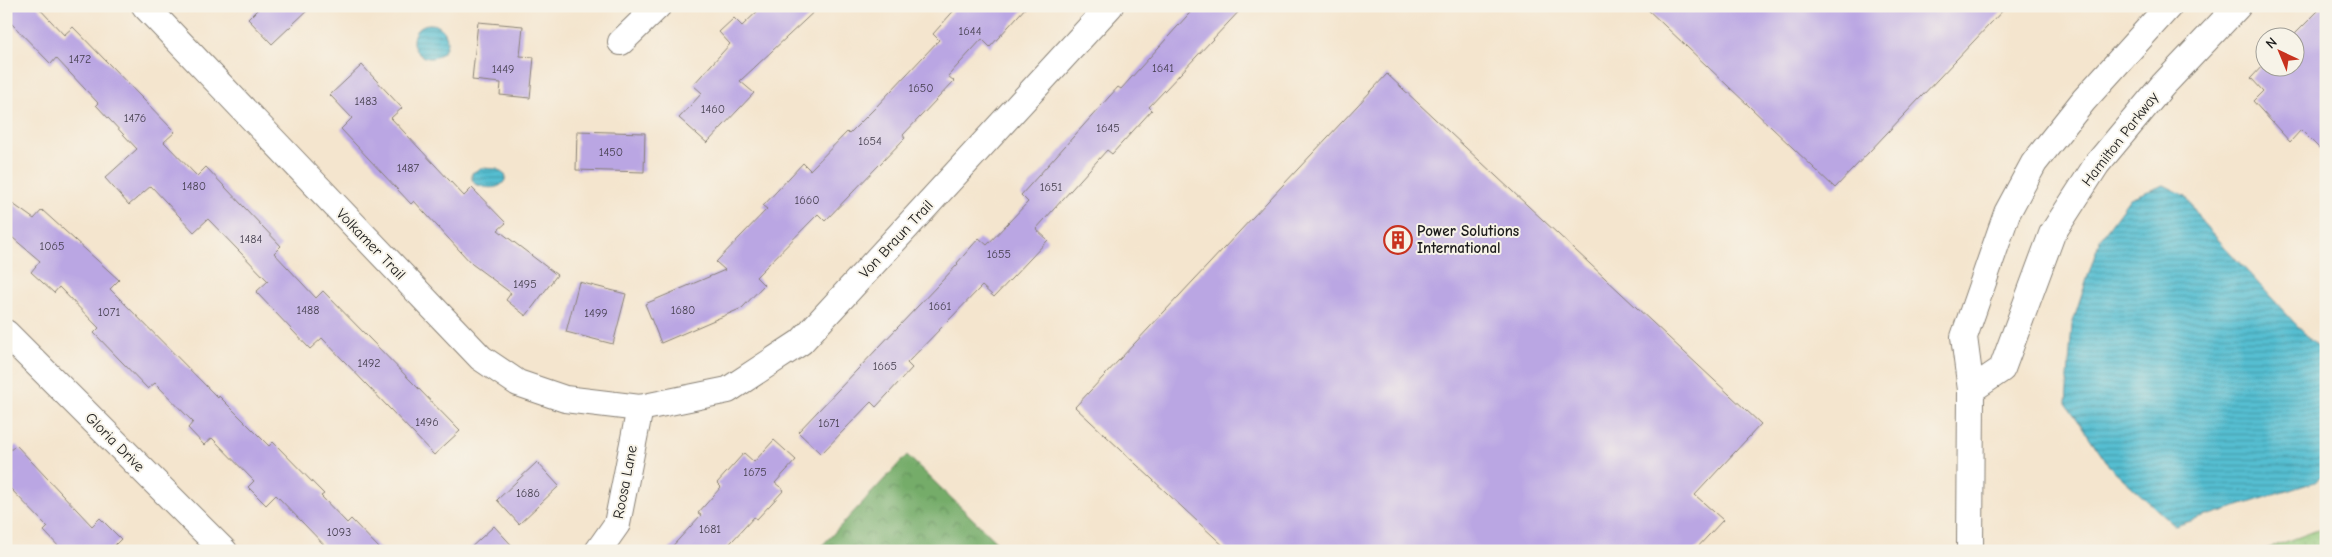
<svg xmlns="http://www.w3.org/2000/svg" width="2332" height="557" viewBox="0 0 2332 557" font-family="'Comic Neue',sans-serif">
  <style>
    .grass { fill: url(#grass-dots); stroke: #56724a }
    .forest { fill: url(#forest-crowns); stroke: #486442 }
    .water { fill: url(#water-rules); stroke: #386d76 }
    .building { fill: #baa6e3 }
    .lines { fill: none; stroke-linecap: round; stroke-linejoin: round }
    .minor-casing { stroke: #888075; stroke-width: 28 }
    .minor { stroke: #fff; stroke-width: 26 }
    .labels { text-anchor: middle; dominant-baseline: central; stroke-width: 4; stroke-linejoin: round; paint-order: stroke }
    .number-label { font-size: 12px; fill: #443e4e }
    .street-label { font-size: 15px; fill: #1c1c1c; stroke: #f7f3e8 }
    .poi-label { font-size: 15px; font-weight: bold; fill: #1c1c1c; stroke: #f7f3e8; text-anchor: start }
  </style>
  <defs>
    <pattern id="grass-dots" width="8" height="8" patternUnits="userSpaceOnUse" patternTransform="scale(1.25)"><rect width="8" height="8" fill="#91c779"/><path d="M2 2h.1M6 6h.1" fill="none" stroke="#7caa68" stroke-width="1.8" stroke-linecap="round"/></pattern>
    <pattern id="forest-crowns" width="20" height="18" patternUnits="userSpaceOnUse" patternTransform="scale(1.25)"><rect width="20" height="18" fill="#74ac69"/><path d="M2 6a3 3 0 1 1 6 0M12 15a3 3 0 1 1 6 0" fill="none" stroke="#5e8b56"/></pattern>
    <pattern id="water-rules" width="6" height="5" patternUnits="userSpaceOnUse" patternTransform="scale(1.25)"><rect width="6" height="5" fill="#55bed1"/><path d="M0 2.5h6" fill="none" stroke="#469aa9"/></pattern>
  </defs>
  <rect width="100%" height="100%" fill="#f7f3e8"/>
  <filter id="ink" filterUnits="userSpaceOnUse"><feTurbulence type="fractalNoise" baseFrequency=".02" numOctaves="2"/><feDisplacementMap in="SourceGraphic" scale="10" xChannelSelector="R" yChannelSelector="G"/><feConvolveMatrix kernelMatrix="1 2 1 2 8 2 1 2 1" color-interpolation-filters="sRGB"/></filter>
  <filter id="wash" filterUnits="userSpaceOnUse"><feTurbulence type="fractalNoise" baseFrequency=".0096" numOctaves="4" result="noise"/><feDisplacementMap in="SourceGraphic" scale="20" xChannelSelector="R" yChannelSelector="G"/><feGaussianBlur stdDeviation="1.12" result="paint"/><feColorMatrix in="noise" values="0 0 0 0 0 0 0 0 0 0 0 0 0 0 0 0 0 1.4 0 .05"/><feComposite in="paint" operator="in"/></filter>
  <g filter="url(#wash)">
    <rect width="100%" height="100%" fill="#f4e5ce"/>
    <path class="grass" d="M 2326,527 L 2326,544 L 2307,551 L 2261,551 Z"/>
    <path class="forest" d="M 907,455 L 1006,551 L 817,551 Z"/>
    <g class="water">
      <circle cx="430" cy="41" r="17"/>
      <path d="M 481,168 L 497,169 L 506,176 C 504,191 485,189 475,184 L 472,179 L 472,173 Z"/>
      <path d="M 2164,185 L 2186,196 L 2202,222 L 2326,357 L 2326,473 L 2315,482 L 2175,526 L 2109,466 L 2066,403 L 2072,325 L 2100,239 L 2130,198 Z"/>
    </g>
    <g id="blocks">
      <g class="building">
        <path d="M 6,6 L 37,6 L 64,35 L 73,27 L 175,132 L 164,142 L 197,176 L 206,167 L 281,246 L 274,253 L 316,298 L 323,291 L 460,431 L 434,455 L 322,338 L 310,349 L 256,292 L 268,281 L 208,219 L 194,232 L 151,186 L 129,205 L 105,178 L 137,149 L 96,105 L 98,103 L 56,58 L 51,64 L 6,18 Z"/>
        <path d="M 261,6 L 312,6 L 272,44 L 248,19 Z"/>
        <path d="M 763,6 L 820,6 L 740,81 L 754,93 L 707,143 L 679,118 L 702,93 L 693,85 L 730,44 L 719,32 L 734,18 L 742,26 Z"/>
        <path d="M 958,6 L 1027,6 L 990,47 L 982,39 L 948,76 L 954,81 L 903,135 L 905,138 L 825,221 L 818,214 L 756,277 L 764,285 L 742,308 L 661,343 L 645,304 L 725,270 L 716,262 L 767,209 L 763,206 L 803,163 L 810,170 L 847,132 L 849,134 L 875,108 L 939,40 L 933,34 Z"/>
        <path d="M 1196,6 L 1244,6 L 1149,107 L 1152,110 L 1112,154 L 1107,150 L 1036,229 L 1048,240 L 994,297 L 982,286 L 907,363 L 912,368 L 876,407 L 871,402 L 821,454 L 798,432 L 958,264 L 957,263 L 979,238 L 987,245 L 1028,202 L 1021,195 L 1118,87 L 1121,89 Z"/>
        <path d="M 1644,6 L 2007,6 L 1835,188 Z"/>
        <path d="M 2323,6 L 2326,6 L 2326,155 L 2301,130 L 2290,142 L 2253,101 L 2263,91 L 2251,78 L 2264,64 L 2264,68 L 2294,68 L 2294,38 L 2291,38 Z"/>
        <path d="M 478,22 L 523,26 L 520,56 L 534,57 L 530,98 L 500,95 L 501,83 L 472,80 Z"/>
        <path d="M 362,65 L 402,108 L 391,118 L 464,196 L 472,188 L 506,223 L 498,230 L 557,275 L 526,316 L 506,300 L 511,293 L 472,264 L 414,201 L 411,204 L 341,129 L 352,118 L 330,95 Z"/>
        <path d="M 1387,74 L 1761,424 L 1695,495 L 1723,520 L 1694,551 L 1229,551 L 1075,407 Z"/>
        <path d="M 577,131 L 645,133 L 644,172 L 576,170 Z"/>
        <path d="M 6,199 L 34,219 L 42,210 L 119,280 L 110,289 L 218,398 L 219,396 L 269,446 L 273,442 L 324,494 L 321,496 L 347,523 L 351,519 L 382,551 L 330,551 L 276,495 L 266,505 L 248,487 L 254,481 L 212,438 L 204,445 L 188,428 L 193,422 L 155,383 L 148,389 L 94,333 L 99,328 L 59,287 L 54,293 L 31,272 L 40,261 L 6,232 Z"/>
        <path d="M 579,282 L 626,294 L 613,344 L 566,332 Z"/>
        <path d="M 774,440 L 796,460 L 775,483 L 784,490 L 757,519 L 754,517 L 723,551 L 668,551 L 701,515 L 698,513 L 721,487 L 717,483 L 744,453 L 754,462 Z"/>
        <path d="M 16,445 L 92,526 L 100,518 L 121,539 L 109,551 L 63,551 L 44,531 L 48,527 L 6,484 L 6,454 Z"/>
        <path d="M 537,462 L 559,486 L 519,524 L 497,500 Z"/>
        <path d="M 494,526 L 517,551 L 467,551 Z"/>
      </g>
    </g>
  </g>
  <g filter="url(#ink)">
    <use href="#blocks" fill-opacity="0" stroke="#888075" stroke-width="1"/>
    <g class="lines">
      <defs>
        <g id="minor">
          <path d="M 145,6 L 481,358 L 518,383 L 565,399 L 640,408 L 728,390 L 801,342 L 1110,6"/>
          <path d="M 621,42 L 658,6"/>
          <path d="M 6,333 L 224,551"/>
          <path d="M 1971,390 L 2002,369 L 2052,234 L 2097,164 L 2163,85 L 2238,6"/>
          <path d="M 598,551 L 617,524 L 640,408"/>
          <path d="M 1970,551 L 1971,390 L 1964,337 L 2007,213 L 2034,163 L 2084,100 L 2169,6"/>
        </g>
      </defs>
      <use href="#minor" class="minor-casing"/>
      <use href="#minor" class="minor"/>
    </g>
  </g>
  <defs>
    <symbol id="building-ring" viewBox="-11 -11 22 22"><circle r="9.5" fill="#f7f3e8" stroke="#c8321e" stroke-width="1.5"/><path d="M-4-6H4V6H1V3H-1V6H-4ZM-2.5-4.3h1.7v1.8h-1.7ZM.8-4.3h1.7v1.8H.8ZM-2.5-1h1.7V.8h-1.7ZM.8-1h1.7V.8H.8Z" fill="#c8321e"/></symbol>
  </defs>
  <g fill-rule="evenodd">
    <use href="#building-ring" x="1382" y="224" width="32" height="32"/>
  </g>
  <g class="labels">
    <g class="number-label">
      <text x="970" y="31">1644</text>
      <text x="80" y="59">1472</text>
      <text x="1163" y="68">1641</text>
      <text x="503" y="69">1449</text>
      <text x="921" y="88">1650</text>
      <text x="366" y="101">1483</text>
      <text x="713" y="109">1460</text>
      <text x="135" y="118">1476</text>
      <text x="1108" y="128">1645</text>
      <text x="870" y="141">1654</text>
      <text x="611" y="152">1450</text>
      <text x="408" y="168">1487</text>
      <text x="194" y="186">1480</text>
      <text x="1051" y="187">1651</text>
      <text x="807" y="200">1660</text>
      <text x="251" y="239">1484</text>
      <text x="52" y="246">1065</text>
      <text x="999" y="254">1655</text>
      <text x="525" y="284">1495</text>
      <text x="940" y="306">1661</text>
      <text x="308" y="310">1488</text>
      <text x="683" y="310">1680</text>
      <text x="109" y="312">1071</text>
      <text x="596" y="313">1499</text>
      <text x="369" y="363">1492</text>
      <text x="885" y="366">1665</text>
      <text x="427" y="422">1496</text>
      <text x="829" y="423">1671</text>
      <text x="755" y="472">1675</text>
      <text x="528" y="493">1686</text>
      <text x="710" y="529">1681</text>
      <text x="339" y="532">1093</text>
    </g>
    <g class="street-label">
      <text transform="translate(2120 139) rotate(-52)">Hamilton Parkway</text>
      <text transform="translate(896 239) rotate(-47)">Von Braun Trail</text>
      <text transform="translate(371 244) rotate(46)">Volkamer Trail</text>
      <text transform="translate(115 442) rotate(45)">Gloria Drive</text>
      <text transform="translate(625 482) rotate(-79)">Roosa Lane</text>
    </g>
    <g class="poi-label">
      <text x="1417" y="231">Power Solutions<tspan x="1417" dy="17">International</tspan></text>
    </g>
  </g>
  <rect width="2332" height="557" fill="none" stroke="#f7f3e8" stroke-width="25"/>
  <g transform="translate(2280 52) rotate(316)"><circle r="24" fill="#f7f3e8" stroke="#9f9d96"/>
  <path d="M0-4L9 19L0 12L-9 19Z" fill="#c8321e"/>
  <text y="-8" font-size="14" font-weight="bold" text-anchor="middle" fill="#1c1c1c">N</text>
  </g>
</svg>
